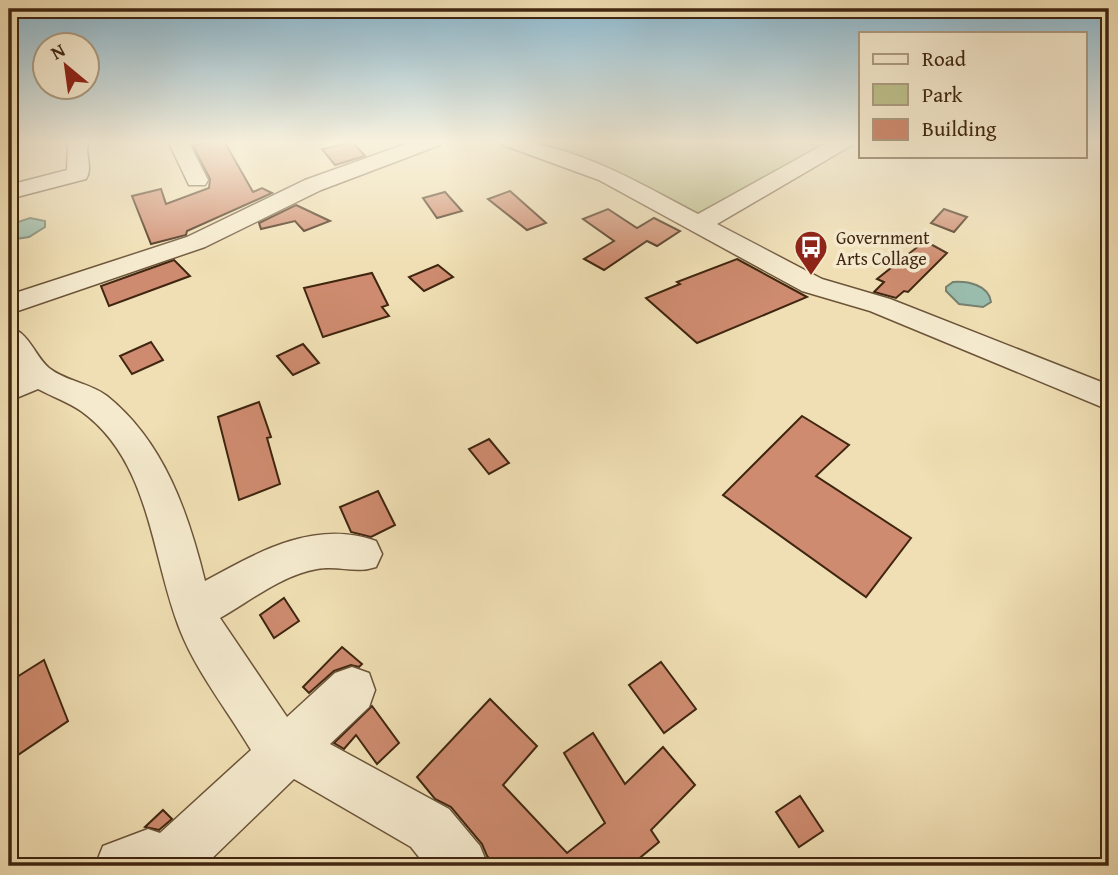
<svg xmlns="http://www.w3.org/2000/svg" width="1118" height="875" viewBox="0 0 1118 875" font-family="'Gentium Book Plus',serif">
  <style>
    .green { fill: #bdc18b; stroke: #7e744e; stroke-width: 2 }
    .water { fill: #9abdae; stroke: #76816f; stroke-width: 2 }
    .building { fill: #ce8b6f; stroke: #402610; stroke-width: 2 }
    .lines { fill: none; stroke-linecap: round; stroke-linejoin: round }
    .minor-casing { stroke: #6c5439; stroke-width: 3 }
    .minor { fill: #f5eace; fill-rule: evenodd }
    .labels { text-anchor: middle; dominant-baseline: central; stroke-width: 7; stroke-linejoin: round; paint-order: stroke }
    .far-poi-label { font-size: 18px; fill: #402610; stroke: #f5eace; text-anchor: start }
  </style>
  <rect width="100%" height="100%" fill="#f0dfb4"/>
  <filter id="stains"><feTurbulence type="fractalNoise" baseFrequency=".00286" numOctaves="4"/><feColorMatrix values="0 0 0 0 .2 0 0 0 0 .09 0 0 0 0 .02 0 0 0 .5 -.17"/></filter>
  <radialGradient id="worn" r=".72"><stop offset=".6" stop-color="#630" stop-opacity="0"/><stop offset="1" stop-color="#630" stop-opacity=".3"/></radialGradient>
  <path class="green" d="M 534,141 L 802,141 L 824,149 L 708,219 L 610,169 Z"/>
  <g class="water">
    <path d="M 30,218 L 45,221 L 45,227 L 29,237 L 9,240 L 9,225 Z"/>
    <path d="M 953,282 C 968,281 989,285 991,302 L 983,307 L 959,304 L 946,291 L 946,287 Z"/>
  </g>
  <g class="building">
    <path d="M 214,141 L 224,141 L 253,192 L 262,188 L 272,193 L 187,231 L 186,235 L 151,244 L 132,196 L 161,189 L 166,204 L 209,188 L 210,179 L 193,146 Z"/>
    <path d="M 353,142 L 365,156 L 335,165 L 322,149 Z"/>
    <path d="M 510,191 L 546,223 L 527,230 L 488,199 Z"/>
    <path d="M 445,192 L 462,211 L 437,218 L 423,198 Z"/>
    <path d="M 296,205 L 330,221 L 304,231 L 295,221 L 261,229 L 259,223 Z"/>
    <path d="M 608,209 L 637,228 L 654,218 L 680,231 L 657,246 L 647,241 L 604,270 L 584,259 L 614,241 L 583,219 Z"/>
    <path d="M 944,209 L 967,217 L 954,232 L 931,223 Z"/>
    <path d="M 925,241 L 947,253 L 908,292 L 904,291 L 896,298 L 874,292 L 884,282 L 877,279 Z"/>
    <path d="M 737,259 L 807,297 L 697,343 L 646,298 L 680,284 L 677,282 Z"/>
    <path d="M 174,260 L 190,276 L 109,306 L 101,286 Z"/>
    <path d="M 438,265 L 453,277 L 424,291 L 409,277 Z"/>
    <path d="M 372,273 L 388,305 L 382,307 L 389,316 L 323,337 L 304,288 Z"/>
    <path d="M 151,342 L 163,360 L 132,374 L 120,356 Z"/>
    <path d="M 303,344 L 319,363 L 293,375 L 277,356 Z"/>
    <path d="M 259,402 L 271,437 L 267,438 L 280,484 L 239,500 L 218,417 Z"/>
    <path d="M 802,416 L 849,445 L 816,476 L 911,538 L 866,597 L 723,495 Z"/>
    <path d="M 489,439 L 509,463 L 489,474 L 469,449 Z"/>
    <path d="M 378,491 L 395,525 L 371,537 L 351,532 L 340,507 Z"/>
    <path d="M 284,598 L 299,621 L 274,638 L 260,615 Z"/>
    <path d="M 342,647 L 362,664 L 359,667 L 351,665 L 334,671 L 309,693 L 303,687 Z"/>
    <path d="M 44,660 L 68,721 L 9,761 L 9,682 Z"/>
    <path d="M 661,662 L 696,709 L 664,733 L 629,685 Z"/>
    <path d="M 490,699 L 537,746 L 503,785 L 567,853 L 605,823 L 564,753 L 593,733 L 625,784 L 663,747 L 695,785 L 651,830 L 659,842 L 630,866 L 496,866 L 487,856 L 482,844 L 451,807 L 435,799 L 417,777 Z"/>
    <path d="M 372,706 L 399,743 L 377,764 L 356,735 L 344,749 L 334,743 Z"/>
    <path d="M 800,796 L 823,831 L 799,847 L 776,812 Z"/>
    <path d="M 163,810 L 172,819 L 159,830 L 145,827 Z"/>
  </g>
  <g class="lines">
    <defs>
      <g id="minor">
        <path d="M 68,141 L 89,141 C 83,153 94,167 86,179 L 9,199 L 9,185 L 67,170 Z"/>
        <path d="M 168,141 L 188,141 L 208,180 L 205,185 L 189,185 Z"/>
        <path d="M 414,141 L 443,141 L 440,145 L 321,190 L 205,247 L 9,314 L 9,295 L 187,237 L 305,180 Z"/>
        <path d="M 500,141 C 571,141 637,182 698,214 L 830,141 L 855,141 L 852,145 L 717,224 L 822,279 L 890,299 L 1109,385 L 1109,410 L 870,311 L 802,291 L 599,180 L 503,145 Z"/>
        <path d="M 9,327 C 30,333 34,355 49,368 C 65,381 90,383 107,396 C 164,442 188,512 205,581 C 258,552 315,519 376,541 L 382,554 L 376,567 C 355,574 339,565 317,569 C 282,575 250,601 220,618 L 287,717 L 335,673 L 352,667 L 369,673 L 375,690 L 369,707 L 330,744 L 449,809 L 480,846 L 488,866 L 426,866 L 411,847 L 294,779 L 204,866 L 95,866 L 103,846 L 148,829 L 160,833 L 251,750 C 228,711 197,673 180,630 C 151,557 151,461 81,411 C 68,402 51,396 38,389 L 9,401 L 9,376 L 18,372 L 9,359 Z"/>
      </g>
    </defs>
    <use href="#minor" class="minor-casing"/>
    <use href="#minor" class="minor"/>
  </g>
  <linearGradient id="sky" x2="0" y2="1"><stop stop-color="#89b8d1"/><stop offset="0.54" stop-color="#f8f1dd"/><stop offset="1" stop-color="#f8f1dd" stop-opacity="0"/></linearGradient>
  <rect width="1118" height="263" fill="url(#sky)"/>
  <defs>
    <symbol id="bus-pin" viewBox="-11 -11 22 30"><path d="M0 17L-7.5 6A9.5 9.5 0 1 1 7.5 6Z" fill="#8f2418" stroke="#f5eace"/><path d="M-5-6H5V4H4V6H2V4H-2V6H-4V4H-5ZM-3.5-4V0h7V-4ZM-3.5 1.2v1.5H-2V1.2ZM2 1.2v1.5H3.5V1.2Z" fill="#fff"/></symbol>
  </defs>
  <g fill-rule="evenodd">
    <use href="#bus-pin" x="792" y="228" width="38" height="52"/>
  </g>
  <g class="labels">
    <g class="far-poi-label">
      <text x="836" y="237">Government<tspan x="836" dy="21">Arts Collage</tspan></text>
    </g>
  </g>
  <rect width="1118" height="875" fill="none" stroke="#f0dfb4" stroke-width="35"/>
  <rect x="10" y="10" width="1097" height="854" fill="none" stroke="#402610" stroke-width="3.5"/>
  <rect x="18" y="18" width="1083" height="840" fill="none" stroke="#402610" stroke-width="2"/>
  <rect x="859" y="32" width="228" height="126" fill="#f5eace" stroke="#ad9c82" stroke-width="2"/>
  <rect x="873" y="54" width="35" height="10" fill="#f5eace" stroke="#ad9c82" stroke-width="2"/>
  <text x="922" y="66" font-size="21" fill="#402610">Road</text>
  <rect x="873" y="84" width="35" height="21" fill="#bdc18b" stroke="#ad9c82" stroke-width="2"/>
  <text x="922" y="102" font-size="21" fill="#402610">Park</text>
  <rect x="873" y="119" width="35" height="21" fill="#ce8b6f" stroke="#ad9c82" stroke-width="2"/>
  <text x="922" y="136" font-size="21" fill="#402610">Building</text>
  <g transform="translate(66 66) rotate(331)"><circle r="33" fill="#f5eace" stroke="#ad9c82" stroke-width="2"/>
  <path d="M0-5L12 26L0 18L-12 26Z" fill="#8f2418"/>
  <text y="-10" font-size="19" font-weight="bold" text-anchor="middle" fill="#402610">N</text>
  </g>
  <rect width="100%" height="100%" filter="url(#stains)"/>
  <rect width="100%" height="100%" fill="url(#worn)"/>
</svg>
